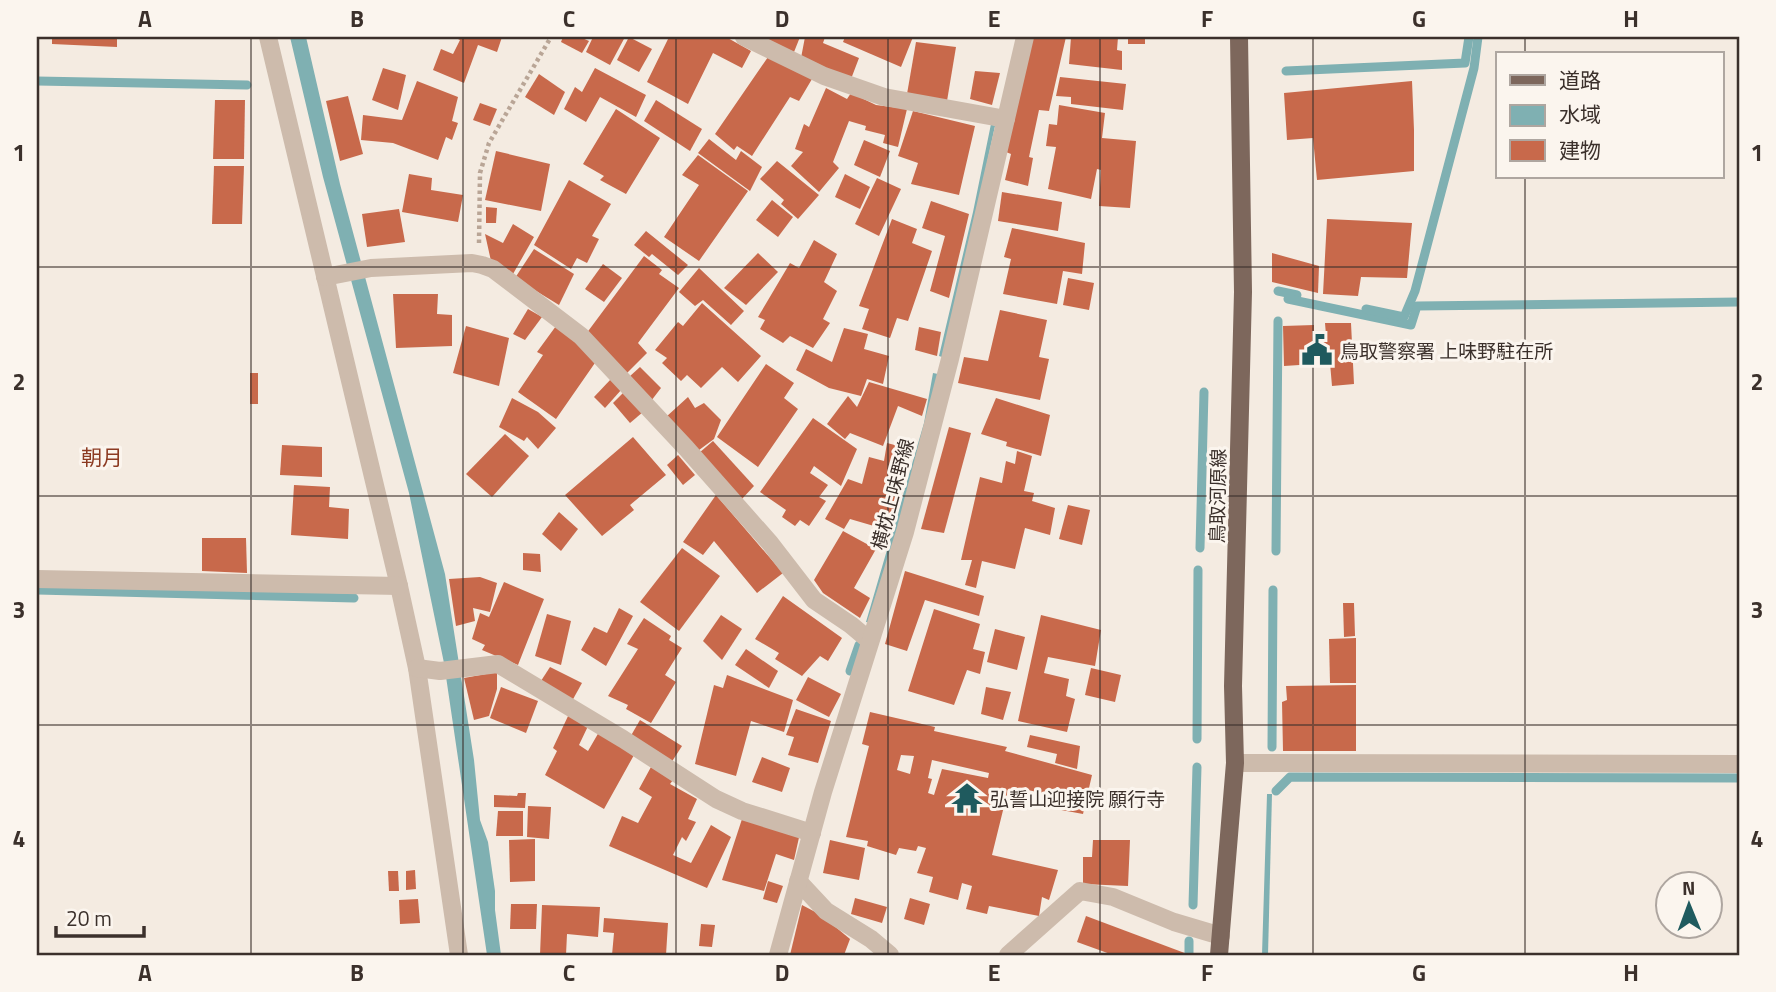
<svg xmlns="http://www.w3.org/2000/svg" width="1776" height="992" viewBox="0 0 1776 992" font-family="'Titillium Web','Noto Sans JP',sans-serif">
  <style>
    .water { fill: #7fb0b2 }
    .lines { fill: none; stroke-linecap: round; stroke-linejoin: round }
    .stream { stroke: #7fb0b2; stroke-width: 9 }
    .building { fill: #c8694b; fill-rule: evenodd }
    .path { stroke: #b9a596; stroke-width: 4.5; stroke-dasharray: 3.5 3.5; stroke-linecap: butt }
    .minor { stroke: #cdbbac; stroke-width: 18 }
    .major { stroke: #7d675c; stroke-width: 18 }
    .grid { fill: none; stroke: #3b302b; stroke-width: 2; stroke-opacity: 0.55 }
    .labels { text-anchor: middle; dominant-baseline: central; stroke-width: 6; stroke-linejoin: round; paint-order: stroke }
    .poi-label { font-size: 19px; fill: #3b302b; stroke: #fbf5ee; text-anchor: start }
    .street-label { font-size: 19px; fill: #3b302b; stroke: #fbf5ee }
    .neighbourhood-label { font-size: 21px; fill: #8c3b22; stroke: #fbf5ee }
    .neatline { fill: none; stroke: #3b302b; stroke-width: 2.5 }
    .grid-label { font-size: 23px; text-anchor: middle; font-weight: bold; fill: #3b302b }
  </style>
  <rect width="100%" height="100%" fill="#f4ebe1"/>
  <g class="water">
    <path d="M 290,37 L 306,37 L 340,184 L 445,574 L 474,760 L 480,820 L 488,842 L 495,891 L 495,910 L 501,955 L 487,955 L 444,663 L 409,493 L 323,177 Z"/>
    <path d="M 991,124 L 995,126 L 976,214 L 942,357 L 939,356 L 973,212 Z"/>
    <path d="M 933,373 L 938,374 L 929,421 L 871,623 L 866,622 L 924,423 Z"/>
    <path d="M 1267,794 L 1272,794 L 1268,955 L 1262,955 Z"/>
  </g>
  <g class="lines">
    <g class="stream">
      <path d="M 1286,71 L 1465,63 L 1469,37"/>
      <path d="M 37,81 L 247,85"/>
      <path d="M 1278,291 L 1297,295"/>
      <path d="M 1288,299 L 1411,325 L 1417,306 L 1739,302"/>
      <path d="M 1366,309 L 1404,317 L 1415,291 L 1474,68 L 1478,37"/>
      <path d="M 1200,548 L 1204,392"/>
      <path d="M 1276,551 L 1278,321"/>
      <path d="M 37,590 L 354,598"/>
      <path d="M 850,671 L 859,645"/>
      <path d="M 1197,739 L 1198,570"/>
      <path d="M 1272,747 L 1273,590"/>
      <path d="M 1276,791 L 1290,777 L 1739,778"/>
      <path d="M 1193,905 L 1197,767"/>
      <path d="M 1189,955 L 1189,941"/>
    </g>
  </g>
  <g class="building">
    <path d="M 52,37 L 117,37 L 117,47 L 52,44 Z"/>
    <path d="M 454,37 L 502,37 L 497,52 L 478,45 L 464,83 L 433,70 L 441,49 L 453,54 L 460,40 Z"/>
    <path d="M 563,37 L 580,37 L 589,41 L 582,53 L 561,42 Z"/>
    <path d="M 593,37 L 625,37 L 610,65 L 586,52 Z"/>
    <path d="M 629,37 L 652,49 L 639,72 L 617,60 Z"/>
    <path d="M 669,37 L 693,37 L 697,39 L 698,37 L 726,37 L 751,51 L 742,68 L 713,53 L 688,104 L 647,82 Z"/>
    <path d="M 766,37 L 800,37 L 794,52 L 765,39 Z"/>
    <path d="M 805,37 L 825,37 L 823,43 L 859,58 L 851,79 L 801,58 Z"/>
    <path d="M 845,37 L 913,37 L 901,67 L 843,42 Z"/>
    <path d="M 1031,37 L 1066,37 L 1049,111 L 1039,110 L 1029,157 L 1033,158 L 1028,186 L 1005,180 L 1011,154 L 1006,152 Z"/>
    <path d="M 1071,37 L 1118,37 L 1117,50 L 1122,51 L 1122,70 L 1069,64 Z"/>
    <rect x="1128" y="37" width="17" height="7"/>
    <path d="M 916,42 L 956,47 L 947,101 L 907,94 Z"/>
    <path d="M 768,57 L 812,79 L 799,101 L 790,97 L 752,156 L 737,146 L 734,150 L 715,134 Z"/>
    <path d="M 383,68 L 406,75 L 398,110 L 372,100 Z"/>
    <path d="M 595,68 L 646,95 L 636,117 L 600,97 L 586,122 L 564,109 L 575,87 L 582,92 Z"/>
    <path d="M 975,71 L 1000,73 L 992,105 L 970,99 Z"/>
    <path d="M 539,74 L 565,92 L 554,115 L 525,97 Z"/>
    <path d="M 1060,77 L 1126,84 L 1123,110 L 1071,104 L 1071,97 L 1056,96 Z"/>
    <path d="M 417,81 L 458,97 L 452,121 L 458,123 L 452,140 L 446,137 L 438,160 L 393,143 L 361,140 L 363,115 L 402,120 Z"/>
    <path d="M 1412,81 L 1414,130 L 1414,171 L 1317,180 L 1313,138 L 1287,140 L 1284,93 Z"/>
    <path d="M 826,88 L 847,99 L 851,93 L 876,105 L 907,109 L 898,147 L 883,143 L 885,135 L 865,130 L 866,126 L 849,121 L 833,162 L 839,168 L 819,192 L 791,166 L 803,152 L 795,149 L 804,124 L 809,127 Z"/>
    <path d="M 348,96 L 363,154 L 340,161 L 326,101 Z"/>
    <path d="M 215,100 L 245,100 L 244,159 L 213,159 Z"/>
    <path d="M 656,100 L 702,129 L 690,151 L 644,121 Z"/>
    <path d="M 480,103 L 497,109 L 490,126 L 473,120 Z"/>
    <path d="M 1059,105 L 1105,113 L 1102,138 L 1136,141 L 1130,208 L 1099,206 L 1101,170 L 1097,169 L 1091,199 L 1048,189 L 1056,147 L 1046,146 L 1049,124 L 1057,125 Z"/>
    <path d="M 616,109 L 660,138 L 626,194 L 600,180 L 604,176 L 583,164 Z"/>
    <path d="M 913,111 L 975,126 L 959,195 L 911,184 L 918,163 L 898,156 Z"/>
    <path d="M 709,139 L 736,160 L 741,151 L 762,167 L 750,191 L 698,153 Z"/>
    <path d="M 864,140 L 890,151 L 880,177 L 854,165 Z"/>
    <path d="M 496,151 L 550,164 L 541,211 L 485,200 Z"/>
    <path d="M 698,155 L 748,191 L 699,261 L 664,237 L 699,185 L 682,175 Z"/>
    <path d="M 777,161 L 819,195 L 798,219 L 781,204 L 784,200 L 760,179 Z"/>
    <path d="M 214,166 L 244,166 L 242,224 L 212,224 Z"/>
    <path d="M 409,174 L 432,178 L 431,190 L 463,195 L 458,222 L 402,212 Z"/>
    <path d="M 845,174 L 870,187 L 860,209 L 835,197 Z"/>
    <path d="M 877,178 L 901,189 L 879,236 L 855,224 Z"/>
    <path d="M 569,180 L 611,204 L 592,236 L 599,239 L 587,263 L 577,258 L 571,269 L 534,245 Z"/>
    <path d="M 1002,192 L 1062,202 L 1058,231 L 998,221 Z"/>
    <path d="M 772,200 L 793,217 L 778,237 L 756,220 Z"/>
    <path d="M 931,201 L 969,214 L 949,298 L 930,291 L 945,236 L 922,228 Z"/>
    <path d="M 486,207 L 497,208 L 496,223 L 486,223 Z"/>
    <path d="M 399,209 L 405,242 L 367,247 L 362,214 Z"/>
    <path d="M 892,219 L 917,229 L 912,243 L 932,251 L 908,321 L 897,318 L 890,338 L 862,329 L 869,309 L 859,306 Z"/>
    <path d="M 1327,219 L 1412,223 L 1407,278 L 1361,277 L 1358,296 L 1323,294 Z"/>
    <path d="M 513,224 L 534,237 L 513,274 L 491,261 L 485,234 L 503,243 Z"/>
    <path d="M 1012,228 L 1085,243 L 1082,274 L 1063,271 L 1057,304 L 1003,294 L 1011,259 L 1004,257 Z"/>
    <path d="M 646,231 L 688,265 L 678,275 L 652,254 L 649,257 L 634,245 Z"/>
    <path d="M 814,240 L 837,254 L 824,282 L 837,291 L 823,319 L 830,323 L 813,348 L 790,336 L 783,343 L 760,329 L 765,320 L 758,317 L 790,263 L 799,268 Z"/>
    <path d="M 534,249 L 574,274 L 559,305 L 515,278 Z"/>
    <path d="M 758,253 L 778,272 L 746,305 L 724,288 Z"/>
    <path d="M 1272,253 L 1319,266 L 1318,293 L 1272,282 Z"/>
    <path d="M 644,256 L 662,270 L 659,274 L 679,288 L 638,343 L 647,353 L 626,374 L 586,334 Z"/>
    <path d="M 603,264 L 622,278 L 604,302 L 585,289 Z"/>
    <path d="M 699,268 L 744,311 L 731,325 L 703,300 L 695,306 L 679,292 Z"/>
    <path d="M 1068,278 L 1094,283 L 1089,310 L 1063,305 Z"/>
    <path d="M 393,294 L 438,294 L 437,314 L 452,315 L 452,346 L 396,348 Z"/>
    <path d="M 702,303 L 761,356 L 738,382 L 722,367 L 701,388 L 687,375 L 681,381 L 662,363 L 667,358 L 655,350 L 678,322 L 683,326 Z"/>
    <path d="M 528,309 L 542,317 L 525,340 L 513,334 Z"/>
    <path d="M 1000,310 L 1047,320 L 1039,357 L 1049,359 L 1040,400 L 958,383 L 964,357 L 988,361 Z"/>
    <path d="M 1325,323 L 1351,323 L 1354,384 L 1332,386 L 1330,363 L 1284,366 L 1283,326 L 1314,325 L 1314,334 L 1326,335 Z"/>
    <path d="M 466,326 L 509,338 L 499,386 L 453,373 Z"/>
    <path d="M 556,326 L 597,360 L 556,419 L 518,392 L 543,355 L 537,352 Z"/>
    <path d="M 919,327 L 941,332 L 937,356 L 915,350 Z"/>
    <path d="M 844,328 L 868,334 L 864,349 L 889,356 L 883,384 L 867,379 L 861,396 L 829,388 L 796,370 L 806,349 L 832,362 Z"/>
    <path d="M 766,364 L 794,383 L 784,398 L 798,409 L 758,467 L 717,437 Z"/>
    <path d="M 640,367 L 661,388 L 651,401 L 629,377 Z"/>
    <rect x="250" y="373" width="8" height="31"/>
    <path d="M 611,379 L 622,389 L 605,408 L 594,397 Z"/>
    <path d="M 869,382 L 927,399 L 922,416 L 898,406 L 883,446 L 850,433 L 845,439 L 827,424 L 848,396 L 857,407 Z"/>
    <path d="M 624,392 L 643,412 L 630,423 L 613,403 Z"/>
    <path d="M 688,397 L 695,408 L 704,403 L 721,420 L 714,439 L 695,453 L 666,417 Z"/>
    <path d="M 512,398 L 538,412 L 556,428 L 538,449 L 527,437 L 524,441 L 499,427 Z"/>
    <path d="M 996,398 L 1050,415 L 1041,456 L 1006,446 L 1007,442 L 981,434 Z"/>
    <path d="M 813,418 L 857,449 L 841,486 L 814,466 L 810,473 L 828,485 L 819,497 L 826,501 L 809,526 L 800,520 L 795,526 L 782,517 L 786,510 L 760,492 Z"/>
    <path d="M 949,427 L 971,433 L 944,533 L 921,529 Z"/>
    <path d="M 505,434 L 529,456 L 492,497 L 466,474 Z"/>
    <path d="M 633,437 L 666,475 L 630,505 L 634,510 L 602,536 L 565,495 Z"/>
    <path d="M 713,441 L 754,486 L 741,500 L 699,453 Z"/>
    <path d="M 887,443 L 910,449 L 891,531 L 850,519 L 844,529 L 825,519 L 848,479 L 862,484 L 869,457 L 884,461 Z"/>
    <path d="M 282,445 L 322,447 L 322,477 L 280,475 Z"/>
    <path d="M 1017,451 L 1032,456 L 1024,491 L 1034,493 L 1032,501 L 1055,508 L 1050,535 L 1025,528 L 1015,569 L 982,561 L 976,588 L 965,585 L 972,560 L 961,560 L 980,477 L 1002,483 L 1006,461 L 1015,464 Z"/>
    <path d="M 678,455 L 695,475 L 683,485 L 667,465 Z"/>
    <path d="M 294,485 L 330,487 L 329,507 L 349,509 L 348,539 L 291,535 Z"/>
    <path d="M 716,495 L 783,573 L 757,593 L 714,541 L 703,555 L 683,542 Z"/>
    <path d="M 1068,505 L 1090,510 L 1082,545 L 1059,539 Z"/>
    <path d="M 559,512 L 578,529 L 561,551 L 542,534 Z"/>
    <path d="M 843,531 L 876,549 L 854,588 L 870,598 L 860,618 L 823,593 L 814,580 Z"/>
    <path d="M 202,538 L 246,538 L 247,573 L 202,571 Z"/>
    <path d="M 682,548 L 720,576 L 679,631 L 640,602 Z"/>
    <path d="M 523,553 L 540,554 L 541,572 L 523,570 Z"/>
    <path d="M 905,571 L 984,596 L 979,616 L 925,600 L 907,651 L 885,644 Z"/>
    <path d="M 480,577 L 497,583 L 490,612 L 473,608 L 475,621 L 456,626 L 449,579 Z"/>
    <path d="M 504,582 L 544,599 L 518,665 L 482,650 L 485,645 L 472,639 L 480,613 L 489,617 Z"/>
    <path d="M 783,596 L 842,638 L 828,661 L 820,656 L 802,676 L 775,659 L 779,653 L 755,639 Z"/>
    <path d="M 1343,603 L 1354,603 L 1355,636 L 1344,637 Z"/>
    <path d="M 619,608 L 633,616 L 606,666 L 581,650 L 594,627 L 607,633 Z"/>
    <path d="M 934,609 L 980,624 L 973,649 L 985,652 L 980,674 L 967,670 L 954,705 L 908,691 Z"/>
    <path d="M 547,614 L 571,621 L 561,665 L 535,656 Z"/>
    <path d="M 721,615 L 742,629 L 722,660 L 703,641 Z"/>
    <path d="M 1041,615 L 1101,630 L 1095,666 L 1048,657 L 1044,673 L 1069,679 L 1066,696 L 1075,699 L 1067,732 L 1018,721 Z"/>
    <path d="M 644,618 L 671,636 L 669,640 L 682,648 L 665,675 L 676,682 L 651,723 L 626,709 L 628,705 L 608,696 L 638,649 L 627,644 Z"/>
    <path d="M 995,629 L 1025,637 L 1017,670 L 987,662 Z"/>
    <path d="M 1356,638 L 1356,683 L 1330,683 L 1329,639 Z"/>
    <path d="M 746,649 L 778,671 L 769,688 L 735,665 Z"/>
    <path d="M 550,667 L 582,683 L 572,701 L 539,684 Z"/>
    <path d="M 1091,668 L 1121,675 L 1115,702 L 1085,695 Z"/>
    <path d="M 497,672 L 497,689 L 489,716 L 474,720 L 464,678 Z"/>
    <path d="M 727,675 L 793,700 L 784,732 L 751,721 L 736,776 L 695,764 L 714,685 L 723,688 Z"/>
    <path d="M 808,677 L 841,694 L 829,717 L 796,700 Z"/>
    <path d="M 1356,685 L 1356,751 L 1283,751 L 1282,702 L 1287,700 L 1286,686 Z"/>
    <path d="M 501,687 L 538,701 L 526,733 L 490,718 Z"/>
    <path d="M 986,687 L 1011,692 L 1003,720 L 981,714 Z"/>
    <path d="M 796,709 L 831,721 L 818,763 L 788,755 L 794,737 L 786,735 Z"/>
    <path d="M 870,712 L 935,727 L 934,731 L 1007,747 L 1005,751 L 1092,775 L 1083,814 L 1056,809 L 1058,797 L 1024,789 L 1024,793 L 1008,790 L 992,855 L 1058,870 L 1049,900 L 1042,897 L 1039,916 L 989,906 L 987,914 L 966,909 L 972,886 L 962,883 L 958,900 L 929,892 L 933,877 L 917,873 L 926,848 L 918,846 L 916,851 L 899,848 L 896,855 L 867,846 L 868,841 L 846,837 L 869,746 L 862,744 ZM 901,755 L 914,756 L 910,774 L 897,770 ZM 932,760 L 989,773 L 988,778 L 942,769 L 934,795 L 928,793 L 932,779 L 928,778 Z"/>
    <path d="M 569,714 L 589,724 L 579,745 L 588,751 L 599,732 L 634,755 L 604,809 L 545,775 L 557,751 L 553,748 Z"/>
    <path d="M 640,720 L 682,746 L 671,763 L 629,739 Z"/>
    <path d="M 1030,735 L 1080,746 L 1077,769 L 1055,763 L 1057,754 L 1027,747 Z"/>
    <path d="M 762,757 L 790,768 L 782,792 L 752,782 Z"/>
    <path d="M 651,767 L 673,780 L 670,784 L 697,799 L 688,819 L 696,822 L 686,841 L 682,837 L 673,855 L 691,863 L 711,825 L 731,837 L 707,888 L 609,846 L 622,816 L 638,823 L 652,797 L 639,789 Z"/>
    <path d="M 518,793 L 526,793 L 525,808 L 494,807 L 494,795 L 517,796 Z"/>
    <path d="M 528,806 L 551,807 L 549,839 L 527,837 Z"/>
    <path d="M 498,811 L 523,811 L 523,836 L 496,836 Z"/>
    <path d="M 743,816 L 800,833 L 794,860 L 776,854 L 764,891 L 722,880 Z"/>
    <path d="M 535,839 L 535,881 L 510,882 L 509,840 Z"/>
    <path d="M 830,840 L 865,848 L 859,880 L 823,873 Z"/>
    <path d="M 1093,840 L 1130,840 L 1128,886 L 1083,884 L 1083,857 L 1092,857 Z"/>
    <path d="M 415,870 L 416,889 L 406,890 L 406,871 Z"/>
    <path d="M 388,871 L 398,871 L 399,891 L 389,891 Z"/>
    <path d="M 768,881 L 783,886 L 777,903 L 763,899 Z"/>
    <path d="M 855,898 L 887,907 L 882,923 L 851,914 Z"/>
    <path d="M 910,898 L 930,904 L 924,925 L 904,919 Z"/>
    <path d="M 418,899 L 420,923 L 400,924 L 399,900 Z"/>
    <path d="M 511,904 L 537,904 L 536,929 L 510,929 Z"/>
    <path d="M 542,905 L 600,907 L 598,937 L 567,934 L 566,955 L 540,955 Z"/>
    <path d="M 802,905 L 821,915 L 850,939 L 844,955 L 790,955 Z"/>
    <path d="M 1086,916 L 1190,955 L 1113,955 L 1077,942 Z"/>
    <path d="M 604,918 L 668,923 L 666,955 L 612,955 L 614,933 L 603,932 Z"/>
    <path d="M 701,924 L 715,925 L 712,947 L 699,946 Z"/>
  </g>
  <g class="lines">
    <path class="path" d="M 479,243 L 480,173 L 489,143 L 551,37"/>
    <g class="minor">
      <path d="M 268,37 L 399,586 L 417,668 L 459,955"/>
      <path d="M 744,37 L 824,76 L 884,97 L 1006,119"/>
      <path d="M 325,277 L 371,268 L 472,263 L 482,265 L 493,269 L 581,336 L 686,448 L 770,543 L 814,600 L 851,625 L 870,641"/>
      <path d="M 37,579 L 399,586"/>
      <path d="M 417,668 L 440,671 L 498,664 L 623,739 L 716,799 L 742,811 L 812,833"/>
      <path d="M 1235,763 L 1739,764"/>
      <path d="M 798,881 L 826,911 L 871,939 L 890,955"/>
      <path d="M 778,955 L 823,792 L 905,532 L 950,359 L 1025,37"/>
      <path d="M 1008,955 L 1080,891 L 1113,897 L 1174,922 L 1221,936"/>
    </g>
    <path class="major" d="M 1219,955 L 1235,763 L 1233,686 L 1243,292 L 1239,37"/>
  </g>
  <path class="grid" d="M 251,37 L 251,955M 463,37 L 463,955M 676,37 L 676,955M 888,37 L 888,955M 1100,37 L 1100,955M 1313,37 L 1313,955M 1525,37 L 1525,54M 1525,177 L 1525,955M 37,267 L 1739,267M 37,496 L 1739,496M 37,725 L 1739,725"/>
  <defs>
    <symbol id="civic-bare" viewBox="-9 -9 18 18"><path d="M-.6-6.5H3V-4.5H.6V-3L4-1V1h2V6H-6V1h2V-1L-.6-3ZM-1.2 2.5V6h2.4V2.5Z" fill="#1f5a5e" stroke="#fbf5ee" stroke-width="2.5" paint-order="stroke"/></symbol>
    <symbol id="temple-bare" viewBox="-9 -9 18 18"><path d="M0-6L5-2H3V0L6.5 2.5H4V6H1.5V3h-3V6H-4V2.5H-6.5L-3 0V-2H-5Z" fill="#1f5a5e" stroke="#fbf5ee" stroke-width="2.5" paint-order="stroke"/></symbol>
  </defs>
  <g fill-rule="evenodd">
    <use href="#civic-bare" x="1295" y="328" width="44" height="44"/>
    <use href="#temple-bare" x="945" y="776" width="44" height="44"/>
  </g>
  <g class="labels">
    <g class="poi-label">
      <text x="1340" y="350">鳥取警察署 上味野駐在所</text>
      <text x="990" y="798">弘誓山迎接院 願行寺</text>
    </g>
    <g class="street-label">
      <text transform="translate(892 494) rotate(-75)">横枕上味野線</text>
      <text transform="translate(1217 496) rotate(-89)">鳥取河原線</text>
    </g>
    <g class="neighbourhood-label">
      <text x="102" y="457">朝月</text>
    </g>
  </g>
  <rect width="1776" height="992" fill="none" stroke="#fbf5ee" stroke-width="77"/>
  <rect x="1496" y="52" width="228" height="126" fill="#fbf5ee" stroke="#aea6a0" stroke-width="2"/>
  <rect x="1510" y="75" width="35" height="10" fill="#7d675c" stroke="#aea6a0" stroke-width="2"/>
  <text x="1559" y="88" font-size="21" fill="#3b302b">道路</text>
  <rect x="1510" y="105" width="35" height="21" fill="#7fb0b2" stroke="#aea6a0" stroke-width="2"/>
  <text x="1559" y="122" font-size="21" fill="#3b302b">水域</text>
  <rect x="1510" y="140" width="35" height="21" fill="#c8694b" stroke="#aea6a0" stroke-width="2"/>
  <text x="1559" y="158" font-size="21" fill="#3b302b">建物</text>
  <g transform="translate(1689 905) rotate(359)"><circle r="33" fill="#fbf5ee" stroke="#aea6a0" stroke-width="2"/>
  <path d="M0-5L12 26L0 18L-12 26Z" fill="#1f5a5e"/>
  <text y="-10" font-size="19" font-weight="bold" text-anchor="middle" fill="#3b302b">N</text>
  </g>
  <path d="M56 926v10h88v-10" fill="none" stroke="#3b302b" stroke-width="3.5"/>
  <text x="66" y="926" font-size="21" fill="#3b302b" stroke="#fbf5ee" stroke-width="5" paint-order="stroke">20 m</text>
  <rect x="38" y="38" width="1700" height="916" class="neatline"/>
  <g class="grid-label">
    <text x="145" y="27">A</text>
    <text x="357" y="27">B</text>
    <text x="569" y="27">C</text>
    <text x="782" y="27">D</text>
    <text x="994" y="27">E</text>
    <text x="1207" y="27">F</text>
    <text x="1419" y="27">G</text>
    <text x="1631" y="27">H</text>
    <text x="19" y="161">1</text>
    <text x="1757" y="161">1</text>
    <text x="19" y="390">2</text>
    <text x="1757" y="390">2</text>
    <text x="19" y="618">3</text>
    <text x="1757" y="618">3</text>
    <text x="19" y="847">4</text>
    <text x="1757" y="847">4</text>
    <text x="145" y="981">A</text>
    <text x="357" y="981">B</text>
    <text x="569" y="981">C</text>
    <text x="782" y="981">D</text>
    <text x="994" y="981">E</text>
    <text x="1207" y="981">F</text>
    <text x="1419" y="981">G</text>
    <text x="1631" y="981">H</text>
  </g>
</svg>
